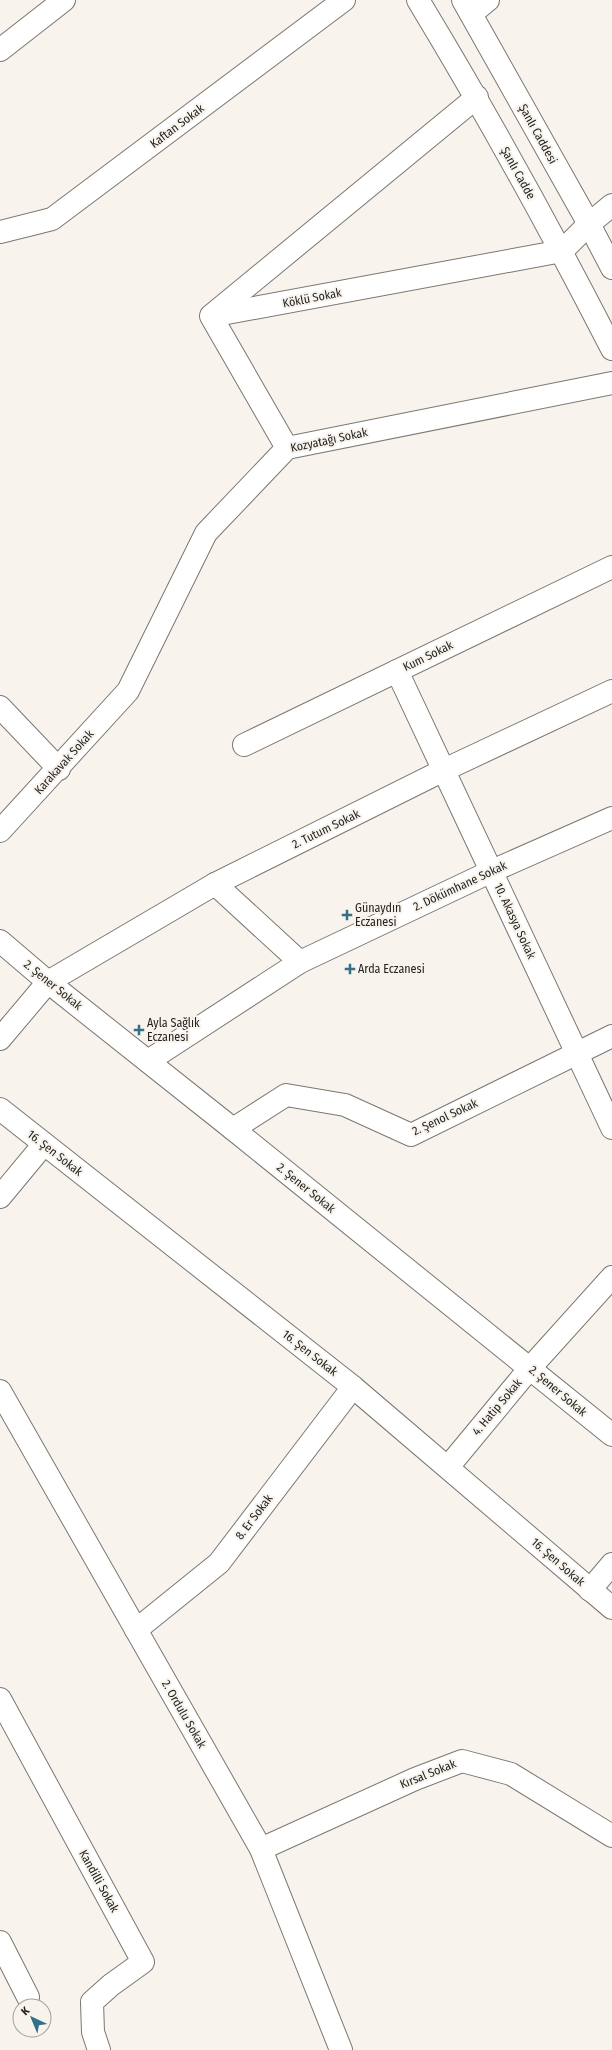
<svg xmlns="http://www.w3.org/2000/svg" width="612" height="2050" viewBox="0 0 612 2050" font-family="'Fira Sans Condensed',sans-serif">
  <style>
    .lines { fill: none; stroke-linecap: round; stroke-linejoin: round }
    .street-casing { stroke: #7b7771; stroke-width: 24 }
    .secondary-casing { stroke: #7b7771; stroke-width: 24 }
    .street { stroke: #fff; stroke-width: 22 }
    .secondary { stroke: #fff; stroke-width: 22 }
    .poi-dot { fill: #337187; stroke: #f8f3ed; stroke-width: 1.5 }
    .labels { text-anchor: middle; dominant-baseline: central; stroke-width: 4; stroke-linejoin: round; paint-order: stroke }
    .street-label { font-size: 12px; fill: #252321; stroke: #f8f3ed }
    .poi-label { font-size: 12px; fill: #252321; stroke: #f8f3ed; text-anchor: start }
  </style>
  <rect width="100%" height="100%" fill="#f8f3ed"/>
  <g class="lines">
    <defs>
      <g id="street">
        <path d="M 471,14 L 488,0"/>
        <path d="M 0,50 L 64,0"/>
        <path d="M 0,232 L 52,219 L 344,0"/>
        <path d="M 212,315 L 477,97"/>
        <path d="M 287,448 L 211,316 L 562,251"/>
        <path d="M 397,671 L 612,1128"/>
        <path d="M 0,707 L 59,769"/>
        <path d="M 244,745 L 612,567"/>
        <path d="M 0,831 L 128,691 L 206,533 L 287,448 L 612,383"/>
        <path d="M 215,884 L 300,962"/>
        <path d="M 0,941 L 48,982 L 233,1129 L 612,1435"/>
        <path d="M 0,1039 L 48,982 L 215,884 L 444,770 L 612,691"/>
        <path d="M 148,1061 L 300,962 L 492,871 L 612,818"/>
        <path d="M 0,1109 L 353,1387 L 612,1608"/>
        <path d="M 233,1129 L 286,1095 L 345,1105 L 411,1135 L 612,1036"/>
        <path d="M 0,1197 L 44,1144"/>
        <path d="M 0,1391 L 261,1849 L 341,2050"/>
        <path d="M 448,1467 L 530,1368 L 612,1277"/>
        <path d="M 590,1590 L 612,1564"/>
        <path d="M 136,1630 L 219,1563 L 353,1387"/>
        <path d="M 0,1699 L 143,1962 L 111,1985 L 92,2002 L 93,2032 L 99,2050"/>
        <path d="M 261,1849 L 415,1779 L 462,1761 L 511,1774 L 612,1836"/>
        <path d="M 0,1942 L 28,1997"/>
      </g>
      <g id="secondary">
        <path d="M 418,0 C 487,114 551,230 612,349"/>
        <path d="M 463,0 L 589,224 L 612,268"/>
        <path d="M 562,251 L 589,224 L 612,205"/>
      </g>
    </defs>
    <use href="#street" class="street-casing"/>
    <use href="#secondary" class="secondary-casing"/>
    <use href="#street" class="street"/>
    <use href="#secondary" class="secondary"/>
  </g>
  <g class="poi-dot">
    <path d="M345 909h4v4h4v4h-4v4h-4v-4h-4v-4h4z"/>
    <path d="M348 963h4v4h4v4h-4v4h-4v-4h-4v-4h4z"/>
    <path d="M137 1024h4v4h4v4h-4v4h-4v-4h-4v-4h4z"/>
  </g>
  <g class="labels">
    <g class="street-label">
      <text transform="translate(177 126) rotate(-37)">Kaftan Sokak</text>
      <text transform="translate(538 134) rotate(61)">Şanlı Caddesi</text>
      <text transform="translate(518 173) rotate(61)">Şanlı Cadde</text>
      <text transform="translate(312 298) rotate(-11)">Köklü Sokak</text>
      <text transform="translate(329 440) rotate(-12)">Kozyatağı Sokak</text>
      <text transform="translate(428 656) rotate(-26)">Kum Sokak</text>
      <text transform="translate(64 762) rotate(-48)">Karakavak Sokak</text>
      <text transform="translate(326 829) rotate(-26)">2. Tutum Sokak</text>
      <text transform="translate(460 886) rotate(-25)">2. Dökümhane Sokak</text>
      <text transform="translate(515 921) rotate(65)">10. Akasya Sokak</text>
      <text transform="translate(53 985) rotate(39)">2. Şener Sokak</text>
      <text transform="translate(445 1117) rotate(-25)">2. Şenol Sokak</text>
      <text transform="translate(55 1153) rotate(38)">16. Şen Sokak</text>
      <text transform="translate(306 1188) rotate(39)">2. Şener Sokak</text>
      <text transform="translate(310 1353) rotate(38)">16. Şen Sokak</text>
      <text transform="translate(558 1391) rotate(40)">2. Şener Sokak</text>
      <text transform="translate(497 1407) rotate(-50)">4. Hatip Sokak</text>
      <text transform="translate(254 1517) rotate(-53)">8. Er Sokak</text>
      <text transform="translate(558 1562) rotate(41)">16. Şen Sokak</text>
      <text transform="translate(184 1714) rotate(60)">2. Ordulu Sokak</text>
      <text transform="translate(428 1774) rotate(-22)">Kırsal Sokak</text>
      <text transform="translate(99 1881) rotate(61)">Kandilli Sokak</text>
    </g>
    <g class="poi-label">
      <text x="355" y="908">Günaydın<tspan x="355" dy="14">Eczanesi</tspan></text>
      <text x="358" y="969">Arda Eczanesi</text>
      <text x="147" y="1023">Ayla Sağlık<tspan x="147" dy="14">Eczanesi</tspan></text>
    </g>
  </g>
  <g transform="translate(32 2018) rotate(316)"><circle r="19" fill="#f8f3ed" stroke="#a4a09b"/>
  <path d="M0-3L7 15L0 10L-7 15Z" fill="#337187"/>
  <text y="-6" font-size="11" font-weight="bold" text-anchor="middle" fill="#252321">K</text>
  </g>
</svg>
